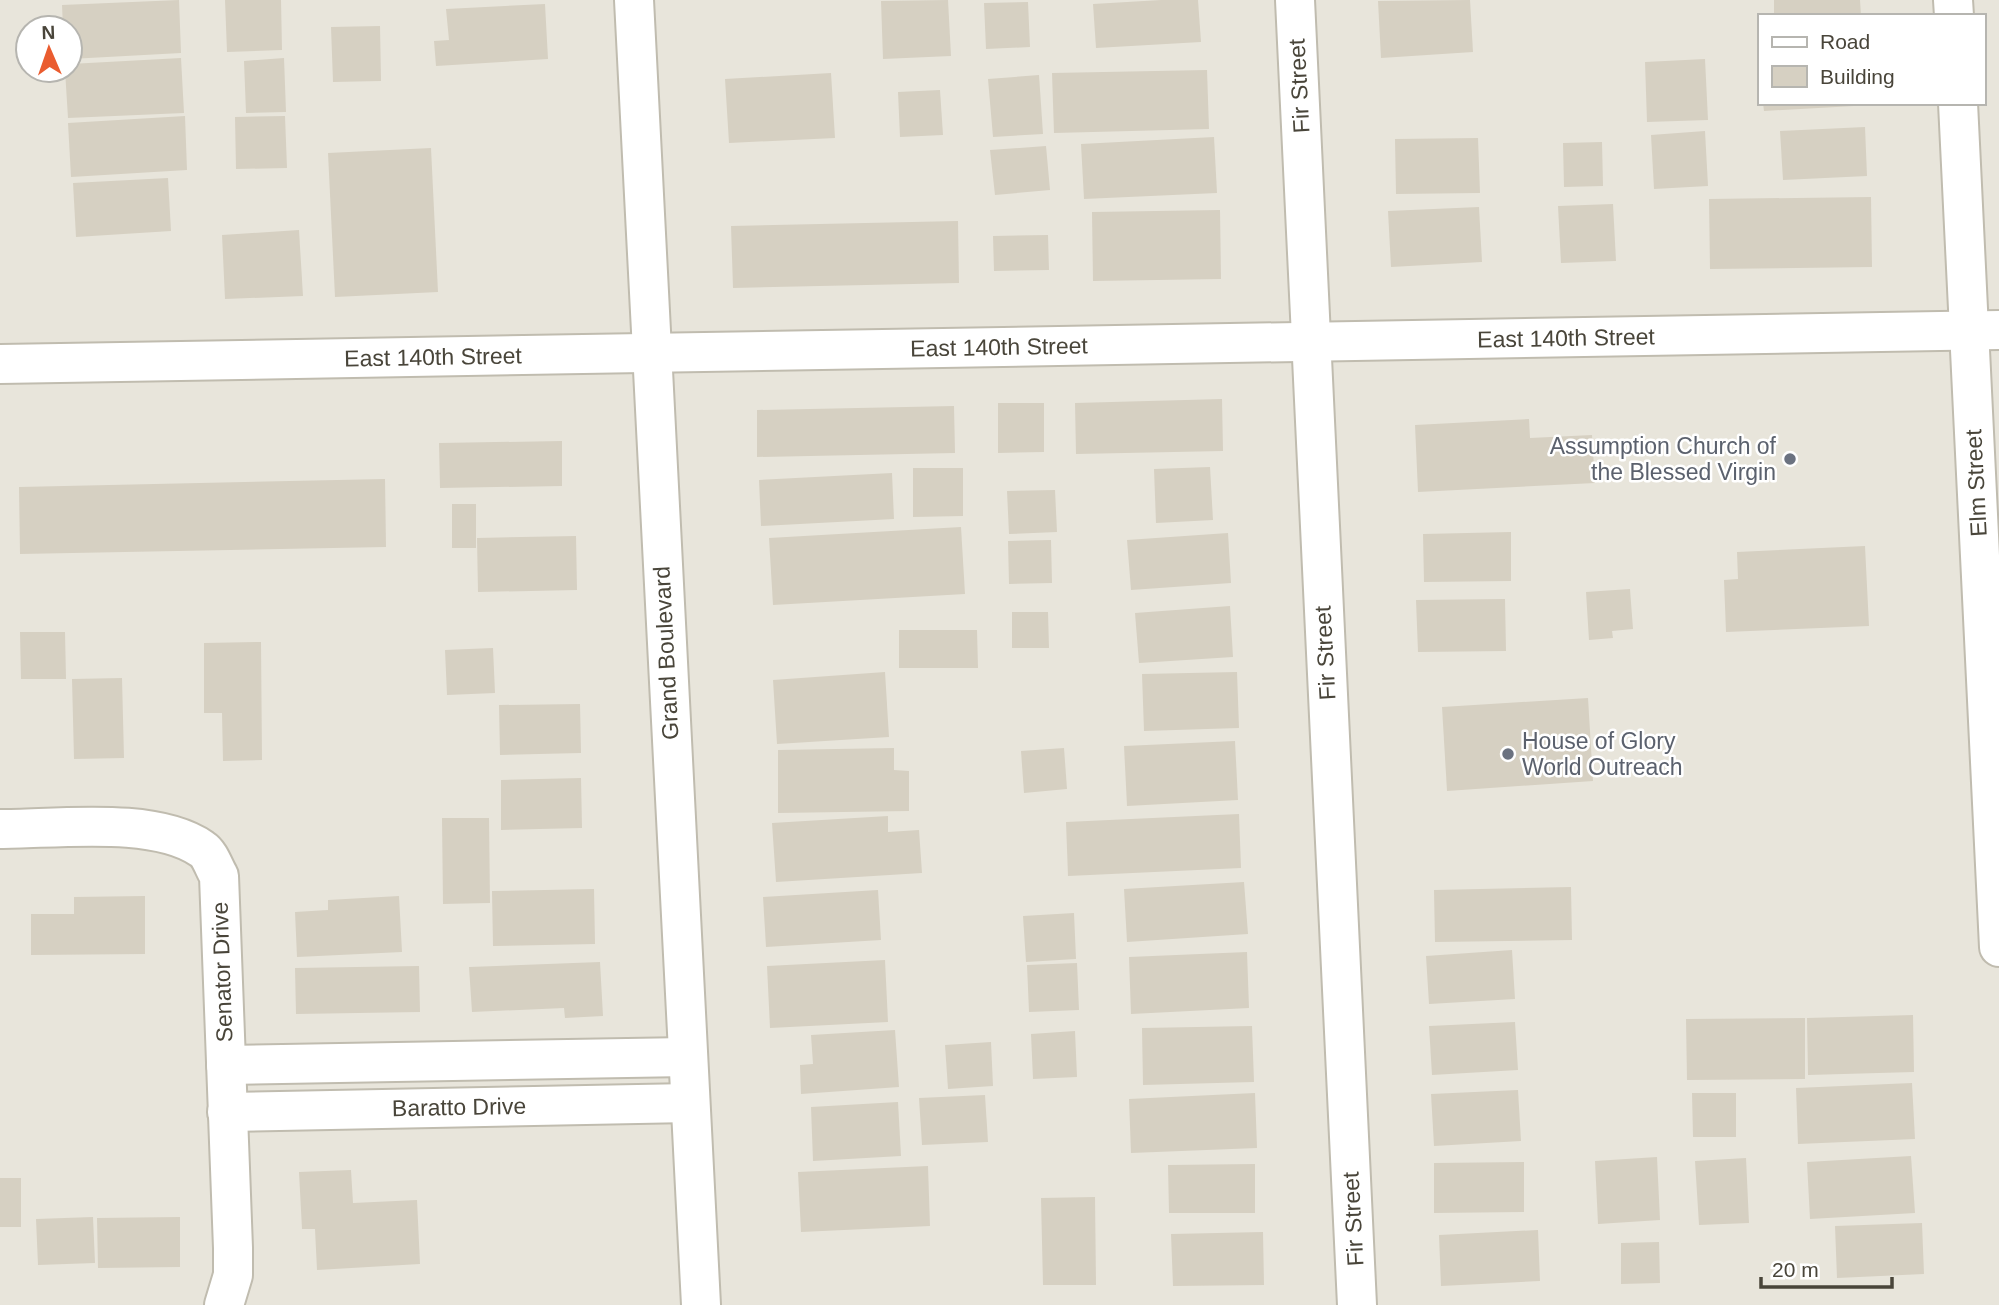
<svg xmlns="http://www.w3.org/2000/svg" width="1999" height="1305" viewBox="0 0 1999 1305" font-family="Helvetica,sans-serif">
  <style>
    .residential { fill: #e8e5db; fill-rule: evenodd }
    .building { fill: #d6d0c2 }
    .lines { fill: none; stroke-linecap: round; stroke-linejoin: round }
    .street-casing { stroke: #c0bcaf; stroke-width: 42 }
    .street { stroke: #fff; stroke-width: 38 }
    .worship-dot { fill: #6b7280; stroke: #fff; stroke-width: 2.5 }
    .labels { text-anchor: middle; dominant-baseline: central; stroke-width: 5; stroke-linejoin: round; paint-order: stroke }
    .street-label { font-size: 23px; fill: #49453a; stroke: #fff }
    .worship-label { font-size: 23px; fill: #5b616d; stroke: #fff; text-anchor: end }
  </style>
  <rect width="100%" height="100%" fill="#f5f3ec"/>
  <path class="residential" d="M 0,0 L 1999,0 L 1999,1305 L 0,1305 ZM 1759,16 L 1983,16 L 1983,103 L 1759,103 ZM 28,28 L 70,28 L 70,70 L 28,70 Z"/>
  <g class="building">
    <path d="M 179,0 L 181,53 L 70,59 L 70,28 L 63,28 L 62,5 Z"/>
    <path d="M 225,0 L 281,0 L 282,50 L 227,52 Z"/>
    <path d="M 948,0 L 951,56 L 883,59 L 881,1 Z"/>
    <path d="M 1161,0 L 1198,0 L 1201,42 L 1096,48 L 1093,4 Z"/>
    <path d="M 1470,0 L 1473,52 L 1381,58 L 1378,1 Z"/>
    <path d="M 1774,0 L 1860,0 L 1861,16 L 1774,16 Z"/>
    <path d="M 1028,2 L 1030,47 L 986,49 L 984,3 Z"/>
    <path d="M 545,4 L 548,59 L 436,66 L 434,41 L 449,40 L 446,9 Z"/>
    <path d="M 380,26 L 381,81 L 333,82 L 331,27 Z"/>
    <path d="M 181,58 L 184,113 L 68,118 L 65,70 L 70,70 L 70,64 Z"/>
    <path d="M 284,58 L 286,112 L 246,113 L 244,61 Z"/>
    <path d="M 1705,59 L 1708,120 L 1647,122 L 1645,62 Z"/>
    <path d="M 1207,70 L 1209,129 L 1054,133 L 1052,73 Z"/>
    <path d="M 831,73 L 835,138 L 729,143 L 725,79 Z"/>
    <path d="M 1039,75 L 1043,134 L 993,137 L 988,79 Z"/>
    <path d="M 940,90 L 943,135 L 900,137 L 898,92 Z"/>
    <path d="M 1763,103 L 1854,103 L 1854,106 L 1764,111 Z"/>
    <path d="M 185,116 L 187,170 L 71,177 L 68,123 Z"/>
    <path d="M 285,116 L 287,168 L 236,169 L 235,117 Z"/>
    <path d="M 1865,127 L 1867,176 L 1783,180 L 1780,131 Z"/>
    <path d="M 1705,131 L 1708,186 L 1654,189 L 1651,135 Z"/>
    <path d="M 1214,137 L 1217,193 L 1084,199 L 1081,144 Z"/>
    <path d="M 1478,138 L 1480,193 L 1396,194 L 1395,139 Z"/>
    <path d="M 1602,142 L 1603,186 L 1564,187 L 1563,143 Z"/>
    <path d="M 1046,146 L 1050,190 L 995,195 L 990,150 Z"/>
    <path d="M 431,148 L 438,292 L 335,297 L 328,153 Z"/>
    <path d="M 168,178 L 171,231 L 76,237 L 73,183 Z"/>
    <path d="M 1871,197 L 1872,267 L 1710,269 L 1709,199 Z"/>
    <path d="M 1613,204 L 1616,261 L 1561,263 L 1558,206 Z"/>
    <path d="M 1479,207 L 1482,262 L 1391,267 L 1388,211 Z"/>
    <path d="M 1220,210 L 1221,279 L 1093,281 L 1092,212 Z"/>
    <path d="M 958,221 L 959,283 L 733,288 L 731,226 Z"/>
    <path d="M 299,230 L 303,296 L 225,299 L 222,235 Z"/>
    <path d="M 1048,235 L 1049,270 L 994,271 L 993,236 Z"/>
    <path d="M 1222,399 L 1223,451 L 1076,454 L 1075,403 Z"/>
    <path d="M 998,403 L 1044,403 L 1044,452 L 998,453 Z"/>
    <path d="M 954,406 L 955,453 L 757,457 L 757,410 Z"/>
    <path d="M 1529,419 L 1530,438 L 1592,435 L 1595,483 L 1418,492 L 1415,425 Z"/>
    <path d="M 562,441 L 562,486 L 440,488 L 439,443 Z"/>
    <path d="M 1210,467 L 1213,520 L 1156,523 L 1154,469 Z"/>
    <path d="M 913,468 L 963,468 L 963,516 L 913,517 Z"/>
    <path d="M 892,473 L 894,519 L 761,526 L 759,480 Z"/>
    <path d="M 385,479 L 386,547 L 20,554 L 19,487 Z"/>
    <path d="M 1055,490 L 1057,532 L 1009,534 L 1007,491 Z"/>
    <rect x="452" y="504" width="24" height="44"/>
    <path d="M 961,527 L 965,594 L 773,605 L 769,538 Z"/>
    <path d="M 1511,532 L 1511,581 L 1424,582 L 1423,534 Z"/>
    <path d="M 1228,533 L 1231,583 L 1131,590 L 1127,540 Z"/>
    <path d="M 576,536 L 577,590 L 478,592 L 477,538 Z"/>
    <path d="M 1051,540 L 1052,583 L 1009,584 L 1008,541 Z"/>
    <path d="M 1865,546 L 1869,626 L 1726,632 L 1724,580 L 1738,579 L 1737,552 Z"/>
    <path d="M 1630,589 L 1633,629 L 1612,631 L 1613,638 L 1589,640 L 1586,592 Z"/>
    <path d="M 1505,599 L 1506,651 L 1418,652 L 1416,600 Z"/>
    <path d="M 1230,606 L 1233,657 L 1139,663 L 1135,613 Z"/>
    <path d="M 1012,612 L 1048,612 L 1049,648 L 1012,648 Z"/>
    <path d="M 899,630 L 977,630 L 978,668 L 899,668 Z"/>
    <path d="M 20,632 L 65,632 L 66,679 L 21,679 Z"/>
    <path d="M 261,642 L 262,760 L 223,761 L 222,713 L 204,713 L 204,643 Z"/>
    <path d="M 493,648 L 495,693 L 447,695 L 445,650 Z"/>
    <path d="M 885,672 L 889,737 L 777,744 L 773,680 Z"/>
    <path d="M 1237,672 L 1239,728 L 1144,731 L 1142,674 Z"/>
    <path d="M 122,678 L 124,758 L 74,759 L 72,679 Z"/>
    <path d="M 1588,698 L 1593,781 L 1447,791 L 1442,707 Z"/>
    <path d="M 580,704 L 581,753 L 500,755 L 499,705 Z"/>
    <path d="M 1235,741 L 1238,800 L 1127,806 L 1124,746 Z"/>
    <path d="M 894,748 L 894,770 L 909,771 L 909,811 L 778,813 L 778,750 Z"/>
    <path d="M 1064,748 L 1067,789 L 1024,793 L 1021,751 Z"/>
    <path d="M 581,778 L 582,828 L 501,830 L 501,780 Z"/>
    <path d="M 1239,814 L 1241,868 L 1068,876 L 1066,822 Z"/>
    <path d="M 888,816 L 888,832 L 919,830 L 922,873 L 776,882 L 772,823 Z"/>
    <path d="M 442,818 L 489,818 L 490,903 L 443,904 Z"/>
    <path d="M 1244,882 L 1248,934 L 1127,942 L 1124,889 Z"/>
    <path d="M 1571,887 L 1572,940 L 1435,942 L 1434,890 Z"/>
    <path d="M 594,889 L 595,944 L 493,946 L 492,891 Z"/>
    <path d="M 878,890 L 881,940 L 766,947 L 763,897 Z"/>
    <path d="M 145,896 L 145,954 L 31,955 L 31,914 L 74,914 L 74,897 Z"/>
    <path d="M 399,896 L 402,952 L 297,957 L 295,912 L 328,910 L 328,900 Z"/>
    <path d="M 1074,913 L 1076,959 L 1026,962 L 1023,916 Z"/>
    <path d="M 1512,950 L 1515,999 L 1429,1004 L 1426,956 Z"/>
    <path d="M 1247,952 L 1249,1008 L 1131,1014 L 1129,957 Z"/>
    <path d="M 885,960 L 888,1022 L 770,1028 L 767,966 Z"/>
    <path d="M 600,962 L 603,1016 L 565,1018 L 564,1008 L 472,1012 L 469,967 Z"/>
    <path d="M 1077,963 L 1079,1010 L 1029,1012 L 1027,965 Z"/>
    <path d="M 419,966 L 420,1012 L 296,1014 L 295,968 Z"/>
    <path d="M 1913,1015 L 1914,1072 L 1808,1075 L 1807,1018 Z"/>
    <path d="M 1805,1018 L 1805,1079 L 1687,1080 L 1686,1019 Z"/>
    <path d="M 1515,1022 L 1518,1070 L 1432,1075 L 1429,1026 Z"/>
    <path d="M 1252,1026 L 1254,1082 L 1143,1085 L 1142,1028 Z"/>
    <path d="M 895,1030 L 899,1087 L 801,1094 L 800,1065 L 813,1064 L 811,1035 Z"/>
    <path d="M 1075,1031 L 1077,1077 L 1033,1079 L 1031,1034 Z"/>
    <path d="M 991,1042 L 993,1086 L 948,1089 L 945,1045 Z"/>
    <path d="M 1912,1083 L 1915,1139 L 1798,1144 L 1796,1088 Z"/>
    <path d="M 1518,1090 L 1521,1141 L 1434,1146 L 1431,1094 Z"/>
    <path d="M 1255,1093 L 1257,1148 L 1131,1153 L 1129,1099 Z"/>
    <path d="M 1692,1093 L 1736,1093 L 1736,1137 L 1693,1137 Z"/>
    <path d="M 985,1095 L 988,1142 L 922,1145 L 919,1098 Z"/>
    <path d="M 898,1102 L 901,1156 L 813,1161 L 811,1107 Z"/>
    <path d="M 1911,1156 L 1915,1213 L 1810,1219 L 1807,1162 Z"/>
    <path d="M 1657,1157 L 1660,1220 L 1598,1224 L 1595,1161 Z"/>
    <path d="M 1746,1158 L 1749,1223 L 1699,1225 L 1695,1161 Z"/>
    <path d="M 1524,1162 L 1524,1212 L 1434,1213 L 1434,1163 Z"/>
    <path d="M 1255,1164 L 1255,1213 L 1169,1213 L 1168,1165 Z"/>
    <path d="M 928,1166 L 930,1226 L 801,1232 L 798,1172 Z"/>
    <path d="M 351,1170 L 353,1203 L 417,1200 L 420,1264 L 317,1270 L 315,1229 L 302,1229 L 299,1172 Z"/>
    <rect x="0" y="1178" width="21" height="49"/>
    <path d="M 1095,1197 L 1096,1285 L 1043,1285 L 1041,1198 Z"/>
    <path d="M 93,1217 L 95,1263 L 38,1265 L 36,1219 Z"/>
    <path d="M 180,1217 L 180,1267 L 98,1268 L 97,1218 Z"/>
    <path d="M 1922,1223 L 1924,1274 L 1837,1278 L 1835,1226 Z"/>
    <path d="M 1538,1230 L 1540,1281 L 1441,1286 L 1439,1235 Z"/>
    <path d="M 1263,1232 L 1264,1285 L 1173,1286 L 1171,1234 Z"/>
    <path d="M 1659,1242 L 1660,1283 L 1621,1284 L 1621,1243 Z"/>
  </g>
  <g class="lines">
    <defs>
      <g id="street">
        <path d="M 634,0 L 701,1305"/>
        <path d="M 1295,0 L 1357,1305"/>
        <path d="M 1953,0 L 1954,16"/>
        <path d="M 1958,103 L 1999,947"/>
        <path d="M 0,364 L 1999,330"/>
        <path d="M 0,829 C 57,829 155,816 202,849 C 210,854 214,868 219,876 L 233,1248 L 233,1275 L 224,1305"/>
        <path d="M 226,1065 L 687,1057"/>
        <path d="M 227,1112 L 690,1103"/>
      </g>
    </defs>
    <use href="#street" class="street-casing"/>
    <use href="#street" class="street"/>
  </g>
  <g class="worship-dot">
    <circle cx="1790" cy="459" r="7"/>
    <circle cx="1508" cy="754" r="7"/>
  </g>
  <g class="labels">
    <g class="street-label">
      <text transform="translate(1299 86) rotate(-93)">Fir Street</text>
      <text transform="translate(1566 338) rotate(-1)">East 140th Street</text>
      <text transform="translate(999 347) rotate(-1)">East 140th Street</text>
      <text transform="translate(433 357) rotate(-1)">East 140th Street</text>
      <text transform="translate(1976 483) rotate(-93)">Elm Street</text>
      <text transform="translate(666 653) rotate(-93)">Grand Boulevard</text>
      <text transform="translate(1325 653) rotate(-93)">Fir Street</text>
      <text transform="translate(222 972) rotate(-92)">Senator Drive</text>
      <text transform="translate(459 1107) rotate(-1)">Baratto Drive</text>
      <text transform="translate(1353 1219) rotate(-93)">Fir Street</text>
    </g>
    <g class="worship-label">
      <text x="1776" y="446">Assumption Church of<tspan x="1776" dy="26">the Blessed Virgin</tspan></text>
      <text x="1522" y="741" text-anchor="start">House of Glory<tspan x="1522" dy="26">World Outreach</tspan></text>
    </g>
  </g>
  <rect x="1758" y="14" width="228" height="91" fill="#ffffff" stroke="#b6b5b0" stroke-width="2"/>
  <rect x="1772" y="37" width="35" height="10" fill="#ffffff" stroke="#b6b5b0" stroke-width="2"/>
  <text x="1820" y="49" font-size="21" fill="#49453a">Road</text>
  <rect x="1772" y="66" width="35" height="21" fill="#d6d0c2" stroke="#b6b5b0" stroke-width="2"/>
  <text x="1820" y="84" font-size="21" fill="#49453a">Building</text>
  <g transform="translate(49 49) rotate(358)"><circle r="33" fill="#ffffff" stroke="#b6b5b0" stroke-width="2"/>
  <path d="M0-5L12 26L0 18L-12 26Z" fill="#ea5c2f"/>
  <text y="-10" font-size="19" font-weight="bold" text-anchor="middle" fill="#49453a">N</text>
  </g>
  <path d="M1761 1277v10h131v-10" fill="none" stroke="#49453a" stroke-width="3.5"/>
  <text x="1772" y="1277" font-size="21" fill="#49453a" stroke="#ffffff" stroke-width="5" paint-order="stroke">20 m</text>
</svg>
